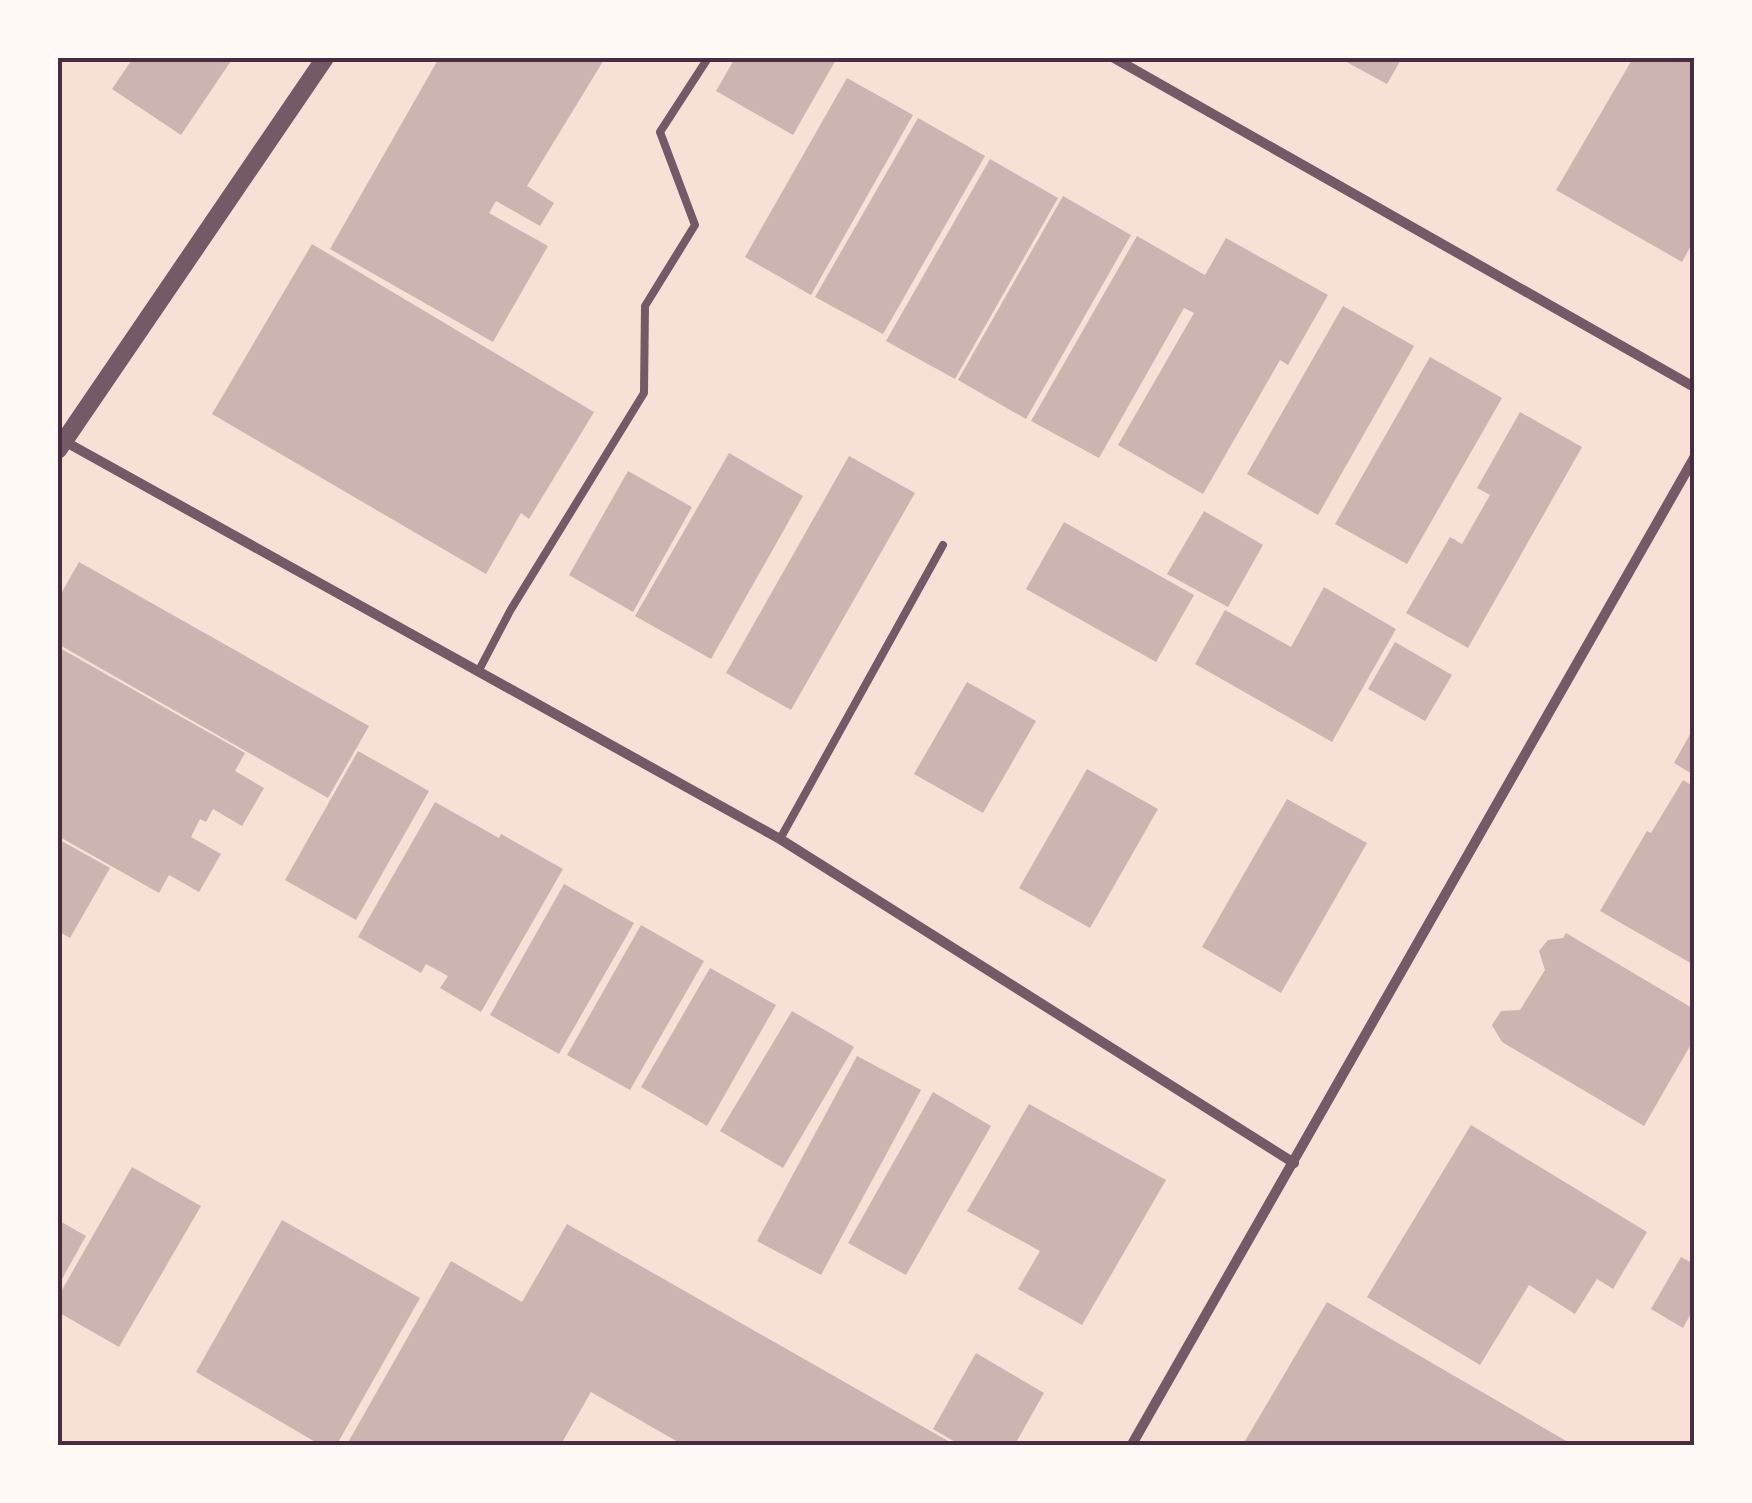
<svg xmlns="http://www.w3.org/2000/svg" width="1752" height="1503" viewBox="0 0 1752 1503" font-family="Inter,sans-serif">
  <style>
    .building { fill: #ccb4b1 }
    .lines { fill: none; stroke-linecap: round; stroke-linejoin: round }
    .service { stroke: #755966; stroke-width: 8 }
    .minor { stroke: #755966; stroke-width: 10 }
    .tertiary { stroke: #755966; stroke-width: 18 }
    .neatline { fill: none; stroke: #4a2c40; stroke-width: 4 }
  </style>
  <rect width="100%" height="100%" fill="#f7e1d7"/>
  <g class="building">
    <path d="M 133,58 L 233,58 L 181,135 L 112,89 Z"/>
    <path d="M 439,58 L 605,58 L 527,186 L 554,203 L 540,226 L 496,201 L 489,213 L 548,246 L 493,342 L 330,249 Z"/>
    <path d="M 735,58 L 837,58 L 793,135 L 716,91 Z"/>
    <path d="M 1339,58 L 1402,58 L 1387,84 Z"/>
    <path d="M 1633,58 L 1694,58 L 1694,240 L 1682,262 L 1556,190 Z"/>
    <path d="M 847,78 L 913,115 L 811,295 L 745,257 Z"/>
    <path d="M 918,118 L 985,156 L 883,334 L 815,297 Z"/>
    <path d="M 990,159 L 1058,198 L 955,379 L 886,341 Z"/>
    <path d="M 1063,196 L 1131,235 L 1026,419 L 958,380 Z"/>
    <path d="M 1137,236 L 1205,275 L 1226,238 L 1328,295 L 1288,365 L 1280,360 L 1203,494 L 1118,445 L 1194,313 L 1184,308 L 1099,458 L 1031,421 Z"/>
    <path d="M 312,244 L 594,412 L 529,519 L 521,513 L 486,574 L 212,414 Z"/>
    <path d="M 1343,306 L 1414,346 L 1318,515 L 1247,474 Z"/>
    <path d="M 1430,357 L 1502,398 L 1407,564 L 1335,524 Z"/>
    <path d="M 1520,412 L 1582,447 L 1468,648 L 1406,613 L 1450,537 L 1462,544 L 1490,495 L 1477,488 Z"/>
    <path d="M 729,453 L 803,496 L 711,659 L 635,616 Z"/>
    <path d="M 849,456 L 915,493 L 791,710 L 726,673 Z"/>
    <path d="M 628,471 L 692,507 L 633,612 L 569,575 Z"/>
    <path d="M 1204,511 L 1263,545 L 1228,607 L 1167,574 Z"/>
    <path d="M 1064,522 L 1194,595 L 1156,662 L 1026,589 Z"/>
    <path d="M 79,562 L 369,726 L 328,798 L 58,644 L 58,599 Z"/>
    <path d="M 1324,587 L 1396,629 L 1332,742 L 1195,664 L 1225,610 L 1291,647 Z"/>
    <path d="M 1395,642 L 1452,675 L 1425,721 L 1368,689 Z"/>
    <path d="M 58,647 L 245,753 L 235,771 L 264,788 L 242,826 L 213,809 L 206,822 L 200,819 L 191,837 L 221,854 L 199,892 L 169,875 L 159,893 L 58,836 Z"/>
    <path d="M 967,682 L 1036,721 L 983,813 L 914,774 Z"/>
    <path d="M 1694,727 L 1694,775 L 1674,763 Z"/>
    <path d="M 358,751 L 429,791 L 356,920 L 285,880 Z"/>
    <path d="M 1087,769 L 1158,809 L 1090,928 L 1019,888 Z"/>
    <path d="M 1683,780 L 1694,787 L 1694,965 L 1600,911 L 1647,831 L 1651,833 Z"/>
    <path d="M 1287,799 L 1367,843 L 1281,993 L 1202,947 Z"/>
    <path d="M 435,802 L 499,838 L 501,834 L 563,869 L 481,1012 L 440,988 L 448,976 L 426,964 L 421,973 L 358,937 Z"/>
    <path d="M 58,839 L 110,868 L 70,938 L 58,931 Z"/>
    <path d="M 564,884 L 634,923 L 559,1054 L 490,1015 Z"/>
    <path d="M 641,925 L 704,961 L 630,1090 L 567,1055 Z"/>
    <path d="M 1566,933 L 1694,1009 L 1694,1039 L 1644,1126 L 1502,1042 L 1492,1025 L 1501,1011 L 1520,1010 L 1545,970 L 1539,951 L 1548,940 L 1563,938 Z"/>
    <path d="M 710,968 L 776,1005 L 707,1126 L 641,1087 Z"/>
    <path d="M 792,1011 L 854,1047 L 783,1168 L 720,1131 Z"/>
    <path d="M 857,1056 L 921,1090 L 821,1275 L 757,1241 Z"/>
    <path d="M 933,1092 L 991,1126 L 906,1275 L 848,1243 Z"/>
    <path d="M 1029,1104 L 1166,1180 L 1082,1325 L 1018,1289 L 1040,1251 L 967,1211 Z"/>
    <path d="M 1471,1125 L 1647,1232 L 1613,1289 L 1597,1279 L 1575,1314 L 1529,1285 L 1480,1365 L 1367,1297 Z"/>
    <path d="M 132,1167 L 201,1206 L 119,1347 L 58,1312 L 58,1297 Z"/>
    <path d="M 58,1220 L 86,1236 L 58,1286 Z"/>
    <path d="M 282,1220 L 420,1298 L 336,1446 L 322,1446 L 196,1372 Z"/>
    <path d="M 567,1224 L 957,1446 L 685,1446 L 591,1392 L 560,1446 L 346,1446 L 451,1261 L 522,1302 Z"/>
    <path d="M 1681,1257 L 1694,1264 L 1694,1308 L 1683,1328 L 1651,1309 Z"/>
    <path d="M 1327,1302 L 1575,1446 L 1242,1446 Z"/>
    <path d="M 976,1353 L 1044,1393 L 1014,1446 L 962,1446 L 933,1429 Z"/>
  </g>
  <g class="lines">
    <g class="service">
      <path d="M 478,672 L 510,611 L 644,393 L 645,306 L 695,225 L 660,132 L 708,58"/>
      <path d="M 780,839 L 943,545"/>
    </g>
    <g class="minor">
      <path d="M 1114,58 L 1694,387"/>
      <path d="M 64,441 L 780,839 L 1294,1163"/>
      <path d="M 1131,1446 L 1694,458"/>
    </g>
    <path class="tertiary" d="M 58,450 L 325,58"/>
  </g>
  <rect width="1752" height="1503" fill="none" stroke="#fffaf5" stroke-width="120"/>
  <rect x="60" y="60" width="1632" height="1383" class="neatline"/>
</svg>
